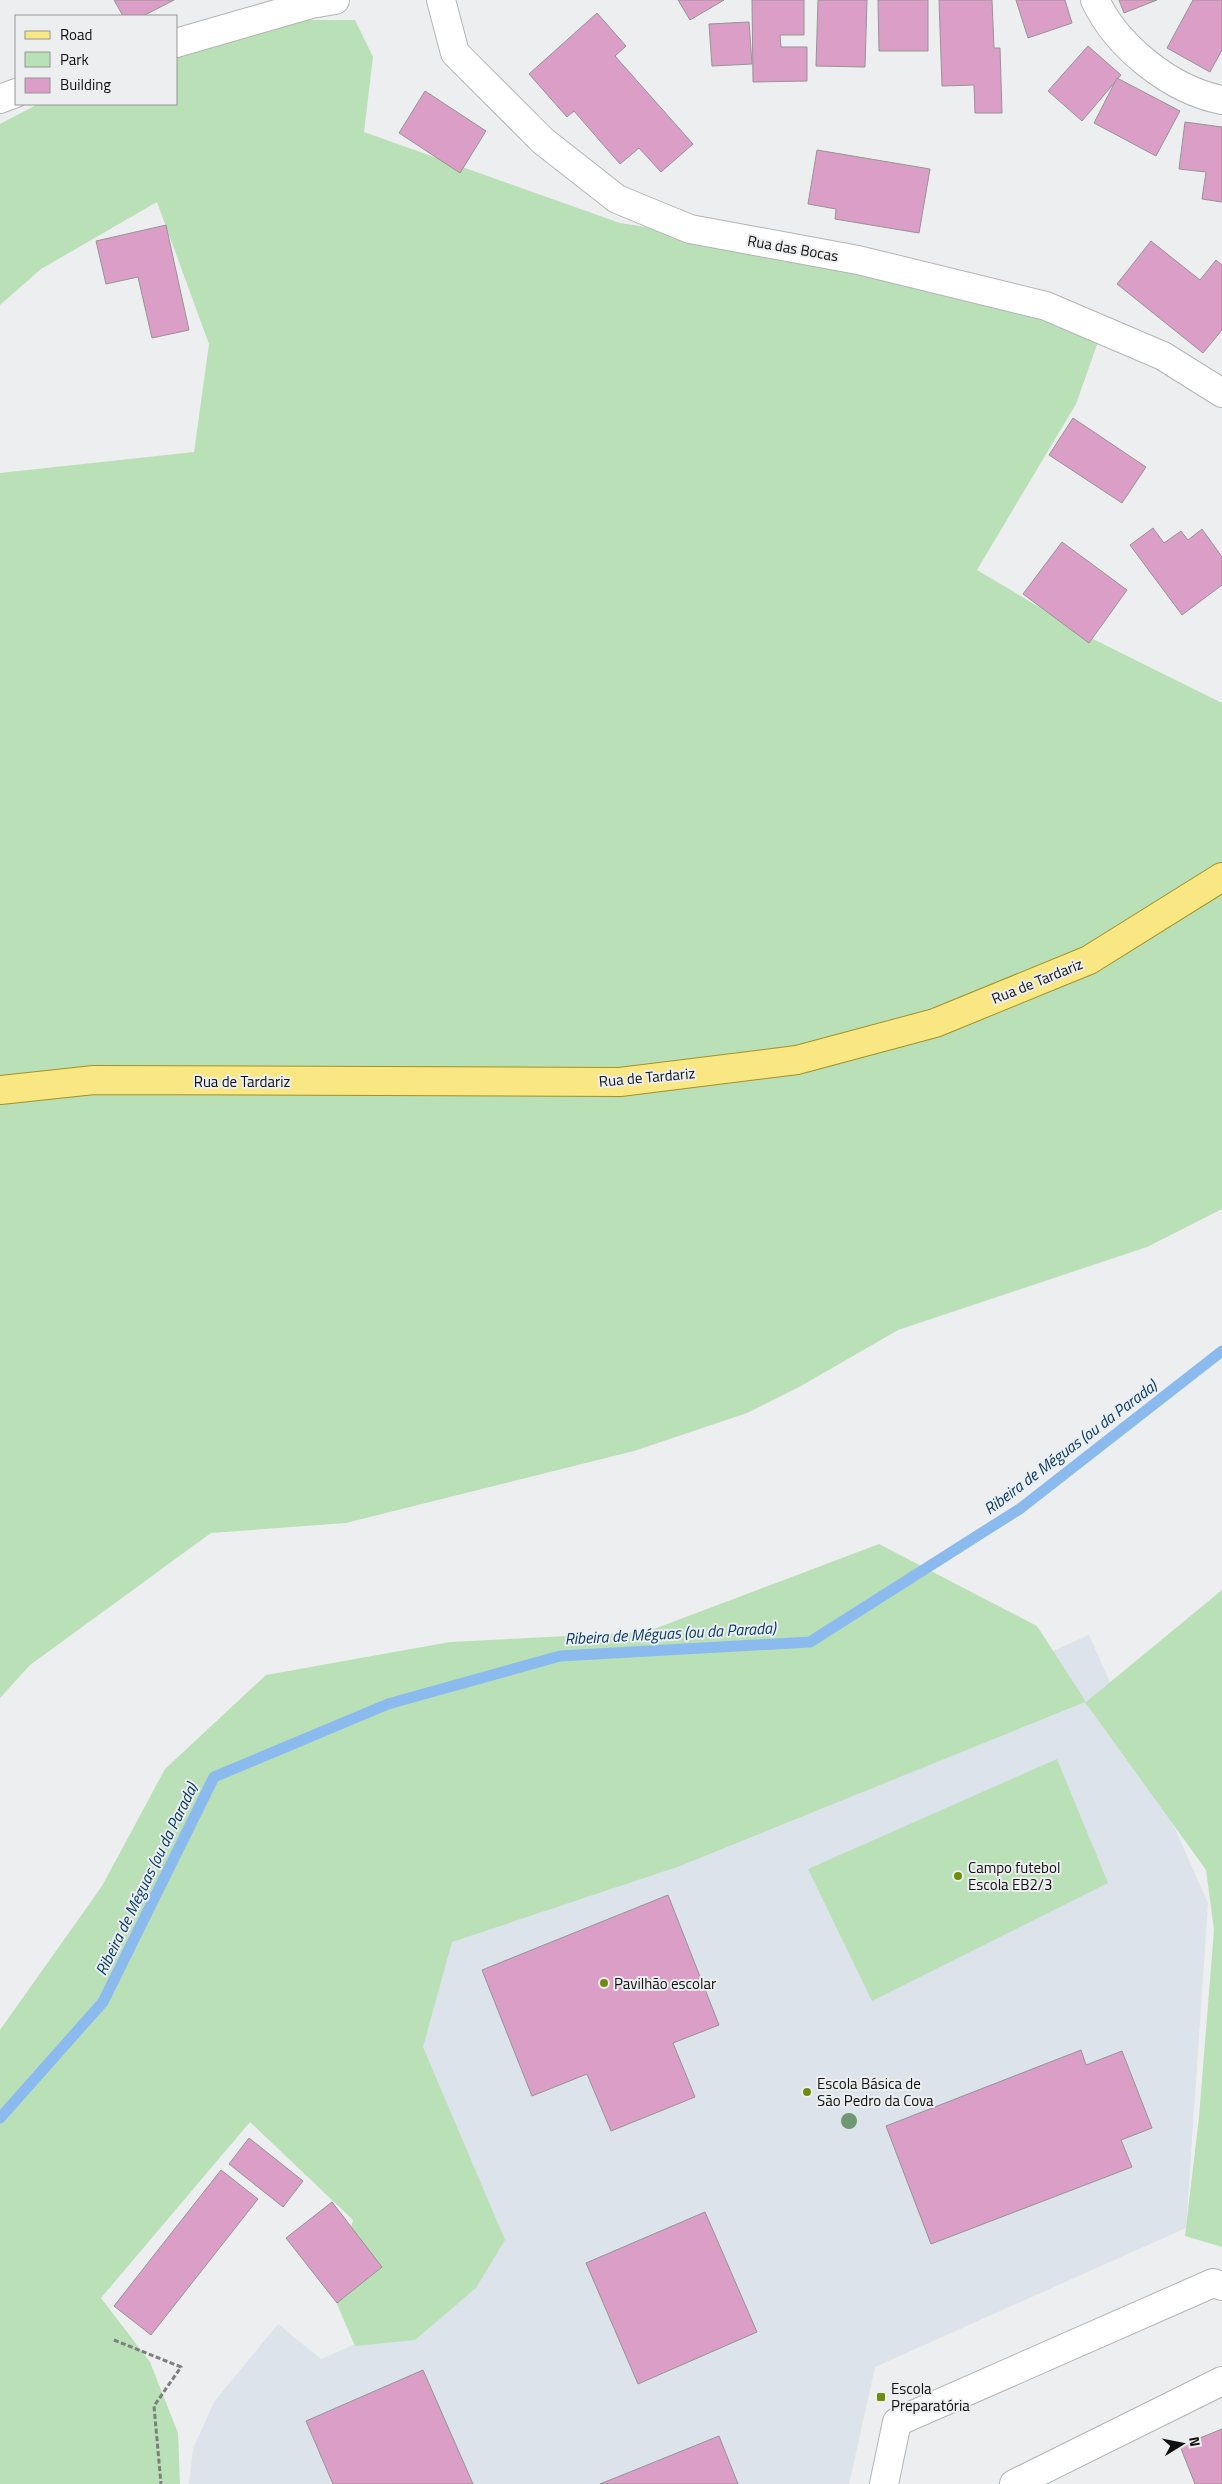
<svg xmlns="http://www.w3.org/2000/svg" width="1222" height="2484" viewBox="0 0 1222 2484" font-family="'Titillium Web',sans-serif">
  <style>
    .built { fill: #dce3ea }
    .green { fill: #bae0b8 }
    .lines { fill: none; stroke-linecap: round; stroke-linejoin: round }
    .stream { stroke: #8bbbee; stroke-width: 11 }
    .building { fill: #db9ec6; stroke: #969495 }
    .minor-casing { stroke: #b3b4b5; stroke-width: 30 }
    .major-casing { stroke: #a49124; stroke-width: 30 }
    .path { stroke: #7d7e7e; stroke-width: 3; stroke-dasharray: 5 2.5; stroke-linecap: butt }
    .minor { stroke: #fff; stroke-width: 28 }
    .major { stroke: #f8e782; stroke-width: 28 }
    .tree { fill: #6e9772 }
    .poi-dot { fill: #6f8d0c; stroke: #edeeef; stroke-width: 2 }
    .labels { text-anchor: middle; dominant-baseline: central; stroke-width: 4; stroke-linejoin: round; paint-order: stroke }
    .street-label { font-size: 15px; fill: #101010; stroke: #edeeef }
    .poi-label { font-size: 15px; fill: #101010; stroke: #edeeef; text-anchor: start }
    .water-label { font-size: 16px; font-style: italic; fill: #043b69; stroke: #edeeef }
  </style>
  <rect width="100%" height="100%" fill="#edeeef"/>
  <path class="built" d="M 1089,1635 L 1208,1903 L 1186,2228 L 875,2367 L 849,2484 L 189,2484 L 193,2449 L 214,2402 L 278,2324 L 321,2359 L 383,2332 L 360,1960 Z"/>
  <g class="green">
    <path d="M 293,20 L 355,20 L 373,57 L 364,132 L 620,223 L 794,250 L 1105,322 L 1076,404 L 977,570 L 1095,640 L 1222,703 L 1222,1209 L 1147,1247 L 898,1330 L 801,1386 L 747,1413 L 634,1451 L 346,1523 L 211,1533 L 30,1665 L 0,1698 L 0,473 L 194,452 L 209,344 L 157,202 L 41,269 L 0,305 L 0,124 L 38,104 L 176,104 L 176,52 Z"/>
    <path d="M 879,1544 L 1037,1626 L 1086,1702 L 1222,1590 L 1222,2247 L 1185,2236 L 1199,2117 L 1214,1930 L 1206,1870 L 1085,1702 L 680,1866 L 452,1942 L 423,2047 L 505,2240 L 476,2288 L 415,2340 L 355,2346 L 334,2297 L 353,2220 L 250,2122 L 101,2298 L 150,2362 L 178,2433 L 180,2484 L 0,2484 L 0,2030 L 102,1886 L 165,1769 L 266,1675 L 450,1642 L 646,1632 Z"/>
    <path d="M 1057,1759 L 1108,1883 L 872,2001 L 808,1869 Z"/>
  </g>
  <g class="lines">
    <path class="stream" d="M 0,2118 L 103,2002 L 214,1777 L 388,1704 L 560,1656 L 810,1642 L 1021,1508 L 1222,1351"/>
  </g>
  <g class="building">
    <path d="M 114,0 L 174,0 L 143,16 L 123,16 Z"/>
    <path d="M 678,0 L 724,0 L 690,20 Z"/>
    <path d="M 752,0 L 804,0 L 804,35 L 780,35 L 781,47 L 807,47 L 807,81 L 753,82 Z"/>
    <path d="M 818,0 L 867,0 L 865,67 L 816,66 Z"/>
    <path d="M 878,0 L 928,0 L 928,51 L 879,51 Z"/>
    <path d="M 939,0 L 992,0 L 994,48 L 1000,48 L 1002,113 L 975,113 L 974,85 L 942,86 Z"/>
    <path d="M 1016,0 L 1065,0 L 1072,23 L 1028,38 Z"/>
    <path d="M 1119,0 L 1157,0 L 1124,13 Z"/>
    <path d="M 1193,0 L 1222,0 L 1222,50 L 1210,72 L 1167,48 Z"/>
    <path d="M 597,13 L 626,46 L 615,56 L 693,144 L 661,172 L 639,148 L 620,164 L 574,111 L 567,117 L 529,74 Z"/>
    <path d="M 749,22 L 752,64 L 712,66 L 709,24 Z"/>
    <path d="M 1088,46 L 1121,75 L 1082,121 L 1048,91 Z"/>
    <path d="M 1117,78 L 1180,111 L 1156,156 L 1094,123 Z"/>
    <path d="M 425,91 L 486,131 L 460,173 L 399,133 Z"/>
    <path d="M 1185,122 L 1222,127 L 1222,202 L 1202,199 L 1206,172 L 1179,169 Z"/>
    <path d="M 817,150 L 930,169 L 919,233 L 835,219 L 836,209 L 808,204 Z"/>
    <path d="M 166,225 L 189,330 L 152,338 L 138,277 L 106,284 L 96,241 Z"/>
    <path d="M 1151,241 L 1200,280 L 1216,260 L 1222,265 L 1222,330 L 1203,353 L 1117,284 Z"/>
    <path d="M 1073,418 L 1146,467 L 1122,503 L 1049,455 Z"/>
    <path d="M 1153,528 L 1164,543 L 1181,531 L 1188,540 L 1202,529 L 1222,557 L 1222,585 L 1182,615 L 1130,545 Z"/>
    <path d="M 1062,542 L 1127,590 L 1089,643 L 1023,594 Z"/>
    <path d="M 668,1895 L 719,2025 L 673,2043 L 695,2097 L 611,2131 L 587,2074 L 532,2096 L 482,1970 Z"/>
    <path d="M 1081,2050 L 1086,2065 L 1122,2051 L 1152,2128 L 1121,2140 L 1132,2167 L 931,2244 L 886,2126 Z"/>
    <path d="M 249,2138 L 303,2181 L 283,2207 L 229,2164 Z"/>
    <path d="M 221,2170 L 258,2199 L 151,2335 L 114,2306 Z"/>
    <path d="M 332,2202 L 382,2267 L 337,2303 L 286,2238 Z"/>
    <path d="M 705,2212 L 757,2332 L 638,2384 L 586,2263 Z"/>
    <path d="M 423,2370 L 473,2484 L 333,2484 L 306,2421 Z"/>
    <path d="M 1222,2429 L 1222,2484 L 1195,2484 L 1180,2446 Z"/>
    <path d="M 719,2436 L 738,2484 L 600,2484 Z"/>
  </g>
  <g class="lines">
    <defs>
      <g id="minor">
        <path d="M 441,0 L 455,53 L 543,141 L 617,199 L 690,229 L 858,260 L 1046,306 L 1163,356 L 1222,393"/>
        <path d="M 1095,0 C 1117,47 1171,90 1222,100"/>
        <path d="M 176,43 L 311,4 L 335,0"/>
        <path d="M 0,99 L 16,93"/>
        <path d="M 884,2484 L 897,2422 L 1213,2283 L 1222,2286"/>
        <path d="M 1014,2484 L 1222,2381"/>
      </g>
      <path id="major" d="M 0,1090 L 94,1080 L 620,1082 L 797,1060 L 935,1023 L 1089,960 L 1222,877"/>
    </defs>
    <use href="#minor" class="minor-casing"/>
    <use href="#major" class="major-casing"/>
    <path class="path" d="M 114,2340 L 181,2367 L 154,2406 L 161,2484"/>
    <use href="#minor" class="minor"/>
    <use href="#major" class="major"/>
  </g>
  <circle class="tree" cx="849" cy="2121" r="8"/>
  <g class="poi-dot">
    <circle cx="958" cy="1876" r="5"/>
    <circle cx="604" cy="1983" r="5"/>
    <circle cx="807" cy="2092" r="5"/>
    <rect x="876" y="2392" width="10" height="10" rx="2.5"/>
  </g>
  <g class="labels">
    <g class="street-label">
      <text transform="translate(793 248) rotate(10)">Rua das Bocas</text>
      <text transform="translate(1037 981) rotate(-22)">Rua de Tardariz</text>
      <text transform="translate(647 1077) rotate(-5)">Rua de Tardariz</text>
      <text x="242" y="1081">Rua de Tardariz</text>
    </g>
    <g class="poi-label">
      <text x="968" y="1867">Campo futebol<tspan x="968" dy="17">Escola EB2/3</tspan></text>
      <text x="614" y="1983">Pavilhão escolar</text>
      <text x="817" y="2083">Escola Básica de<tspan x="817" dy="17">São Pedro da Cova</tspan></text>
      <text x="891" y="2388">Escola<tspan x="891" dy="17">Preparatória</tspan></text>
    </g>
    <g class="water-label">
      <text transform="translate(1070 1447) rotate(-37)">Ribeira de Méguas (ou da Parada)</text>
      <text transform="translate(670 1633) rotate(-3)">Ribeira de Méguas (ou da Parada)</text>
      <text transform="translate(146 1879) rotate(-64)">Ribeira de Méguas (ou da Parada)</text>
    </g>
  </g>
  <rect x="15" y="15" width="162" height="90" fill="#edeeef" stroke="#959596"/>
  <rect x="25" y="31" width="25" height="8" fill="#f8e782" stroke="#959596"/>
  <text x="60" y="40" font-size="15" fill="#101010">Road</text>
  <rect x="25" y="52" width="25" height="15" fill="#bae0b8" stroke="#959596"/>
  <text x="60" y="65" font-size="15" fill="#101010">Park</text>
  <rect x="25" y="78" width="25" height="15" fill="#db9ec6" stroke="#959596"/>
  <text x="60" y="90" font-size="15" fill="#101010">Building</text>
  <g transform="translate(1182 2444) rotate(80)" stroke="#edeeef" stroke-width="4" paint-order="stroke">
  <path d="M0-4L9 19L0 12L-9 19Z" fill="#101010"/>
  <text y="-8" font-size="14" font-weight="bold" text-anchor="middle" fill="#101010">N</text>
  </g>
</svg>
